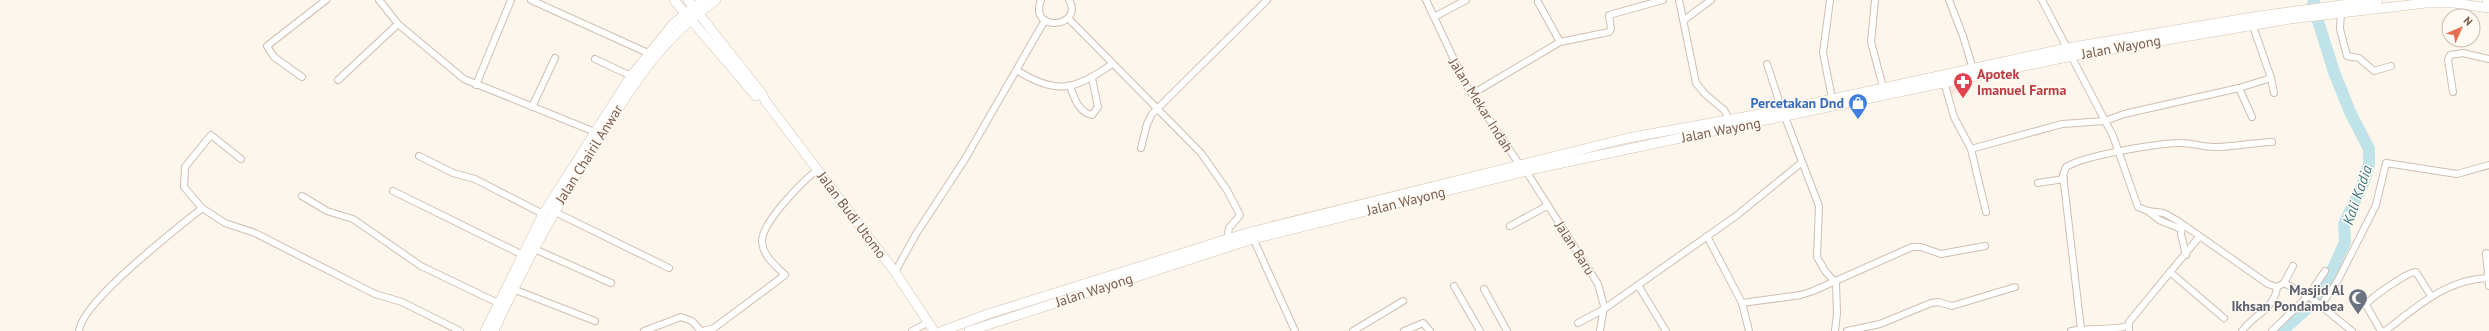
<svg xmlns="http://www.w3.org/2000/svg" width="2489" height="331" viewBox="0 0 2489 331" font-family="'PT Sans',sans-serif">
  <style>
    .commercial { fill: #fde8e0 }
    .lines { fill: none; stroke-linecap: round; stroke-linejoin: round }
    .river { stroke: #bfe3e8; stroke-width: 12 }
    .street-casing { stroke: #d1beb0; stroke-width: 8 }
    .secondary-casing { stroke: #d6c0b0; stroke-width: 10 }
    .street { stroke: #fff; stroke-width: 6 }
    .secondary { stroke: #fff; stroke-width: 9 }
    .labels { text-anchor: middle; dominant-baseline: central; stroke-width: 3; stroke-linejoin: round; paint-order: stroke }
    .street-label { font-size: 14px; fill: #7a5c4d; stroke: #fffaf3 }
    .health-label { font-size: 14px; font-weight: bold; fill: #be3a42; stroke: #fffaf3; text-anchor: start }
    .shop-label { font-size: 14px; font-weight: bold; fill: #366cbe; stroke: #fffaf3; text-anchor: end }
    .worship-label { font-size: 14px; font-weight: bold; fill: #5b616d; stroke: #fffaf3; text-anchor: end }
    .water-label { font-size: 15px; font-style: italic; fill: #437c86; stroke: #fffaf3 }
  </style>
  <rect width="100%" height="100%" fill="#fdf6ec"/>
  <path class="commercial" d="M 1963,85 L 1965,91 L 1950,95 L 1948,88 Z"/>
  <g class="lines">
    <path class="river" d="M 2282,331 L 2313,303 L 2332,271 L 2345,242 L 2344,224 L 2363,184 L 2369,164 L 2369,149 L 2350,112 L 2334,72 L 2313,5 L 2314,0"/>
    <defs>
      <g id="street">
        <path d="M 379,0 L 398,24 L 464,79 L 595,132"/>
        <path d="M 531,0 L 648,53"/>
        <path d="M 1041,0 C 1028,34 1085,27 1069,0"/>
        <path d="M 1426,0 L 1466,85 L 1519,164"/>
        <path d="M 1679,0 L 1696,83 L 1705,94 L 1724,110 L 1731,122"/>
        <path d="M 1830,0 L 1823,53 L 1832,98"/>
        <path d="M 1875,0 L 1871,42 L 1883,87"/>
        <path d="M 1949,0 L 1963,36 L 1973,69"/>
        <path d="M 2042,0 L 2113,136 L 2138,207 L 2148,211 L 2164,213 L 2178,221 L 2268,284 L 2277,287 L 2284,283 L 2310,297 L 2352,331"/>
        <path d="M 2341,12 L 2340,29 L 2347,56 L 2359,58 L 2374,71 L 2391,66"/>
        <path d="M 1434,17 L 1466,0"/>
        <path d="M 1068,18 L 1201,153 L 1227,190 L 1240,215 L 1229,228 L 1227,239"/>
        <path d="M 1684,20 L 1711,0"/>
        <path d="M 1560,42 L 1609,32 L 1611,29 L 1609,15 L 1663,0"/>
        <path d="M 595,59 L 631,76"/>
        <path d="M 1767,64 L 1782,110"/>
        <path d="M 1018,71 C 1056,95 1076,90 1112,64"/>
        <path d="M 302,77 L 274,57 L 267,46 L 326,0"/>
        <path d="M 2271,78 L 2274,93"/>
        <path d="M 338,80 L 398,24"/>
        <path d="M 1944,82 L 1954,117 L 1971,149 L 2062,124 L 2105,121 L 2124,114 L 2239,88 L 2271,78 L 2253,26"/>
        <path d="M 476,85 L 511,0"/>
        <path d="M 1070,86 C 1074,97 1078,112 1092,115 L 1098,107 L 1092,78"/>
        <path d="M 2239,88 L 2252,117"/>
        <path d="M 2453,92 L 2448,60 L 2450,55 L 2463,53 L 2489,59"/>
        <path d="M 1472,94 L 1560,42 L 1538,2"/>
        <path d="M 532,107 L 555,58"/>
        <path d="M 1785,117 L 1819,206 L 1817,257 L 1825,271 L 1836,283 L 1837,313 L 1835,331"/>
        <path d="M 1141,148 L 1147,124 L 1152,114 L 1267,0"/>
        <path d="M 1971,149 L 1986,212"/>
        <path d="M 419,156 L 453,173 L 475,179 L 543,214"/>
        <path d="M 241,159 L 211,135 L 185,167 L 184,187 L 202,208 L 225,223 L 255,233 L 375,294 L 402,302 L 460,331"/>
        <path d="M 1526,171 L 1598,284 L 1604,306 L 1600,331"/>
        <path d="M 2038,183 L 2064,179"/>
        <path d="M 393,191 L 521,254"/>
        <path d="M 302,196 L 327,211 L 353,219 L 421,266 L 498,303"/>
        <path d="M 553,211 L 669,268"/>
        <path d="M 2148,211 L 2159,220 L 2181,229"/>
        <path d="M 1510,226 L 1547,206"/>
        <path d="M 2182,227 L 2181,234 L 2186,255"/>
        <path d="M 1252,236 L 1295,331"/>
        <path d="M 1707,236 L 1742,303 L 1801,295 L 1813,291 L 1912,247 L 1921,247 L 1941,254 L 1985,246"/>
        <path d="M 532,248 L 611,283"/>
        <path d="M 2489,254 L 2486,253 L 2489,286"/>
        <path d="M 895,272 L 916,234 L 965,159 L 1045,20"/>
        <path d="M 2170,272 L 2224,318"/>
        <path d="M 2284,283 L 2293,266"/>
        <path d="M 1638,285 L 1666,331"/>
        <path d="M 1454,286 L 1480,331"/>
        <path d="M 513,289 L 595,321"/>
        <path d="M 1484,289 L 1507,331"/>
        <path d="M 1742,303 L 1749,331"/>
        <path d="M 2321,305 L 2337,282 L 2376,205 L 2386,163 L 2457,174 L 2489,165"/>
        <path d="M 1578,323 L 1604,309 L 1736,216 L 1801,163"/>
        <path d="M 2081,329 L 2063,175 L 2066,167 C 2086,155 2154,144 2179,143 C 2191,142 2204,148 2218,147 C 2236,146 2254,143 2272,142"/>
        <path d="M 79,331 C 82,301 177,229 202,208"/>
        <path d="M 644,331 L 681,317 L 692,321 L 701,331"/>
        <path d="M 703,331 L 714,328 L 785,275 C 776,266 763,256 762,242 C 761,223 802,182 817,170"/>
        <path d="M 912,331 L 929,322"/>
        <path d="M 1353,331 L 1403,301"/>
        <path d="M 1404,331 L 1423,323 L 1430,331"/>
        <path d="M 1847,331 L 1880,324 L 1931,303 L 1938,302 L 1952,306 L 2015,287"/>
        <path d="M 2071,331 C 2090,327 2109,331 2128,326"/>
        <path d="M 2129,331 L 2129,322 L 2199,237"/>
        <path d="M 2242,331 C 2254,314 2275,309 2277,287"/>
        <path d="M 2272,331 L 2308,296 L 2325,271"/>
        <path d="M 2381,331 L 2366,305 C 2370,298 2409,271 2416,272 L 2431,296"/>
        <path d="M 2385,331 C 2417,307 2446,279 2489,278"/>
      </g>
      <g id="secondary">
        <path d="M 674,0 L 756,96"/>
        <path d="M 688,0 L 762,94 L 766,102 L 895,272 L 934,331"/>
        <path d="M 2487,0 L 2489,0"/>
        <path d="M 485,331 L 543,214 L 631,76 L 673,24 L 703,0"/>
        <path d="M 494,331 C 523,266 557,205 595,145 C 632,87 658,41 716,0"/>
        <path d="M 942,331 L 988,314 L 1250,232 L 1628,138 L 1782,110 L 2067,48 L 2259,16 L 2378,0"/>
        <path d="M 969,331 L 1253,239 L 1534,169 L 1671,140 L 2072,56 L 2290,19 L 2426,3 L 2454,3 L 2489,8"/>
      </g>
    </defs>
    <use href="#street" class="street-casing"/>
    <use href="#secondary" class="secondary-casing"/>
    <use href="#street" class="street"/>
    <use href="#secondary" class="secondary"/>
  </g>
  <defs>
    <symbol id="pharmacy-pin" viewBox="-11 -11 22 30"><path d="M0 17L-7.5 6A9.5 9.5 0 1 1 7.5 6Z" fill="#e0444e" stroke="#fffaf3"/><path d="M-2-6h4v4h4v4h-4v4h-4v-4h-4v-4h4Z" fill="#fff"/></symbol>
    <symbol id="shop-pin" viewBox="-11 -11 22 30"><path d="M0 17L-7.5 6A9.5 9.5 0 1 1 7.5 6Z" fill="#3f7fe0" stroke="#fffaf3"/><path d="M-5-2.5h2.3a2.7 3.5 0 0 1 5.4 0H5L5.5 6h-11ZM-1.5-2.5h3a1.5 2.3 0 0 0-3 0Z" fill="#fff"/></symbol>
    <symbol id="mosque-pin" viewBox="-11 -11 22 30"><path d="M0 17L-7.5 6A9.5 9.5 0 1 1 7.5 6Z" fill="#6b7280" stroke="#fffaf3"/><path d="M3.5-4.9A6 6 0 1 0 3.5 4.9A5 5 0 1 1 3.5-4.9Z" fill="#fff"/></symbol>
  </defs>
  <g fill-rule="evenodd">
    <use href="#pharmacy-pin" x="1952" y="71" width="22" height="30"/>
    <use href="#shop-pin" x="1847" y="92" width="22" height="30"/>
    <use href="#mosque-pin" x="2347" y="287" width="22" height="30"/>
  </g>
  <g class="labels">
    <g class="street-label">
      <text transform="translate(2121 47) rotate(-10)">Jalan Wayong</text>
      <text transform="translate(1481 105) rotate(58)">Jalan Mekar Indah</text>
      <text transform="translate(1721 130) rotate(-11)">Jalan Wayong</text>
      <text transform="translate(589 154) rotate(-58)">Jalan Chairil Anwar</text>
      <text transform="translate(1406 201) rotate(-14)">Jalan Wayong</text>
      <text transform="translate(852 215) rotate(53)">Jalan Budi Utomo</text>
      <text transform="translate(1575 248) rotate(57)">Jalan Baru</text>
      <text transform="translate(1094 290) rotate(-18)">Jalan Wayong</text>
    </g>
    <g class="health-label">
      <text x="1977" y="74">Apotek<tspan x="1977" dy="16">Imanuel Farma</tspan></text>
    </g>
    <g class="shop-label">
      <text x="1844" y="103">Percetakan Dnd</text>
    </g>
    <g class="worship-label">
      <text x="2344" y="290">Masjid Al<tspan x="2344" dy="16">Ikhsan Pondambea</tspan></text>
    </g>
    <g class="water-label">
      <text transform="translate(2357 195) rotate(-71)">Kali Kadia</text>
    </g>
  </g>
  <g transform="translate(2461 28) rotate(45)"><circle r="19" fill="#fffaf3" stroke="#cabbb1"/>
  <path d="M0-3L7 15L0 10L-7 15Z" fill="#e76f51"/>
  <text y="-6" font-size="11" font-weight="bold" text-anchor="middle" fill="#7a5c4d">N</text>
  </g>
</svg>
